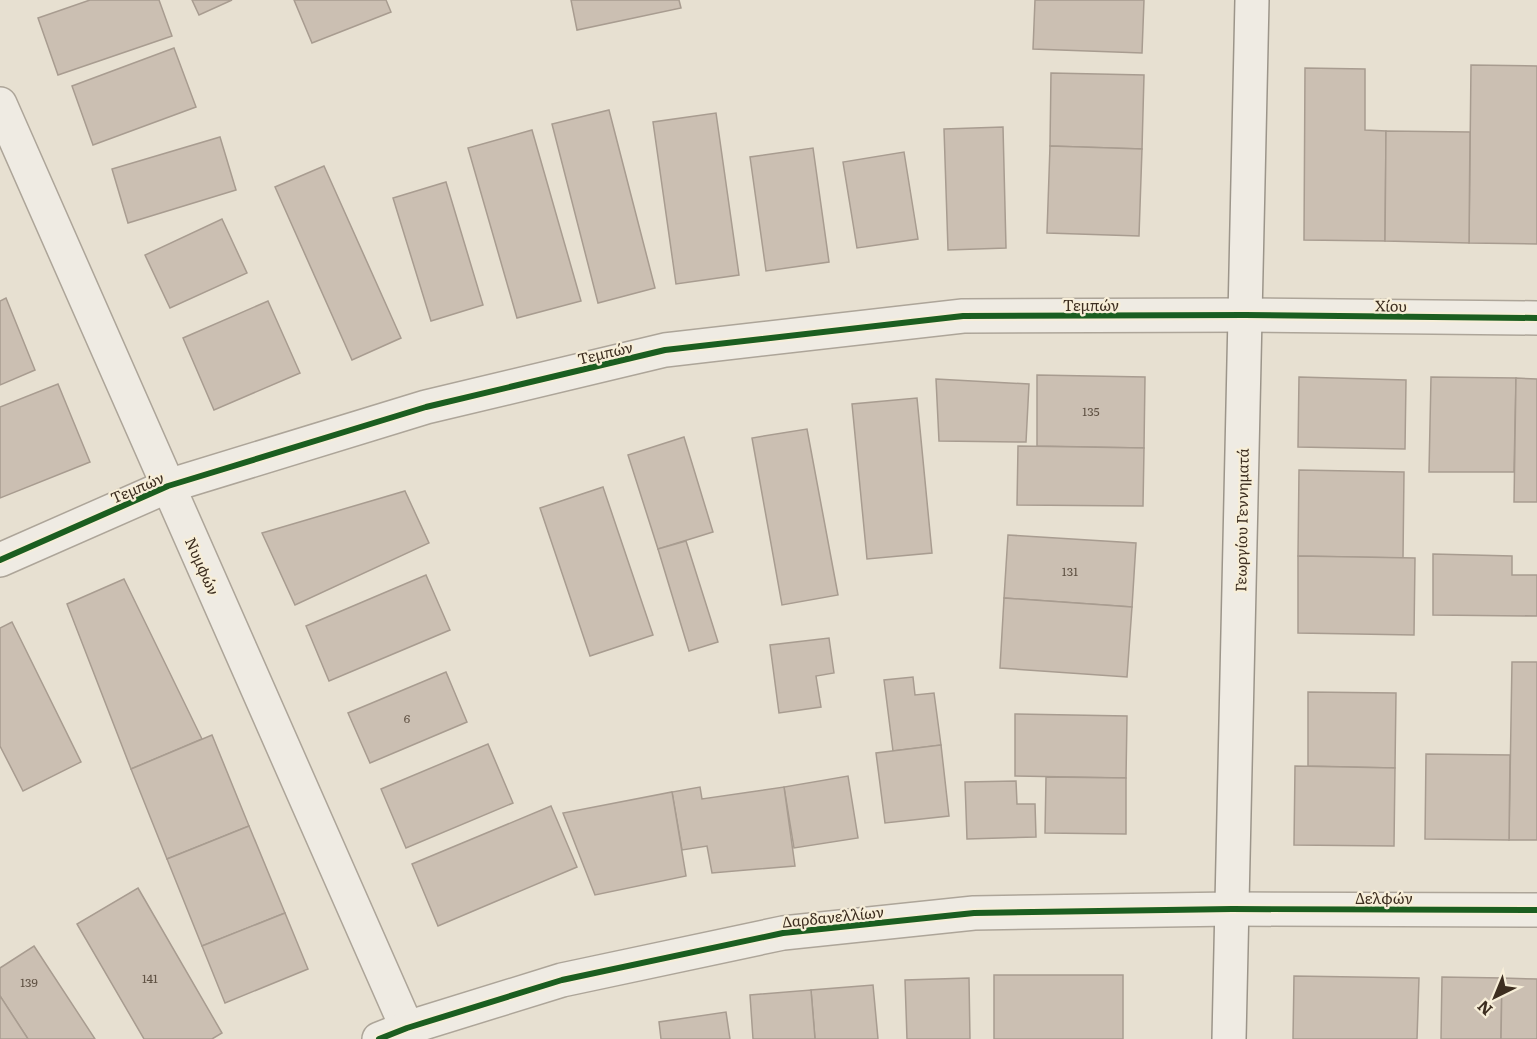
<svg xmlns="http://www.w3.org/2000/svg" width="1537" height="1039" viewBox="0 0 1537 1039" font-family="Literata,serif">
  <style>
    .building { fill: #cbbfb2; stroke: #a89c90; stroke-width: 1.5 }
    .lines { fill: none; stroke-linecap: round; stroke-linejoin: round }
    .street-casing { stroke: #ada599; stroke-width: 36 }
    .secondary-casing { stroke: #9c958a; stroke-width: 36 }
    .street { stroke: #efebe3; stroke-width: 33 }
    .secondary { stroke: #efebe3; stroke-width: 33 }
    .cycleway-casing { stroke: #f7eed8; stroke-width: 10 }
    .cycleway { stroke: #1b5e20; stroke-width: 6 }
    .labels { text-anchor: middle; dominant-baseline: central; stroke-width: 4.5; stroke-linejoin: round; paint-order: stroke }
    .number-label { font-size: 12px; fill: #605244 }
    .street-label { font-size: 15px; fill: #3d2e20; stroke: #f7eed8 }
  </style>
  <rect width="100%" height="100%" fill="#e7e0d1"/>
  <g class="building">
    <path d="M 90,0 L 159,0 L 172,36 L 58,75 L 38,18 Z"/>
    <path d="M 192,0 L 232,0 L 199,15 Z"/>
    <path d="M 294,0 L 386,0 L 391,12 L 312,43 Z"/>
    <path d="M 571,0 L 679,0 L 681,8 L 577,30 Z"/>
    <path d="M 1035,0 L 1144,0 L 1142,53 L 1033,49 Z"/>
    <path d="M 174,48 L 196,107 L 93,145 L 72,86 Z"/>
    <path d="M 1471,65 L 1537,66 L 1537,244 L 1469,243 Z"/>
    <path d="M 1305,68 L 1365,69 L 1365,130 L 1386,131 L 1385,241 L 1304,240 Z"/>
    <path d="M 1051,73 L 1144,75 L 1142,149 L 1050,146 Z"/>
    <path d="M 609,110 L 655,288 L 598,303 L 552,124 Z"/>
    <path d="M 716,113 L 739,275 L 676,284 L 653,122 Z"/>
    <path d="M 1003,127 L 1006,248 L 948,250 L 944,129 Z"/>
    <path d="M 532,130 L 581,301 L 517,318 L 468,148 Z"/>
    <path d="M 1386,131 L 1470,132 L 1469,243 L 1385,241 Z"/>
    <path d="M 220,137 L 236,190 L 128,223 L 112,169 Z"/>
    <path d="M 1050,146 L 1142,149 L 1139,236 L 1047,233 Z"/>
    <path d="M 813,148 L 829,262 L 766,271 L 750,157 Z"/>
    <path d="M 904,152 L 918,239 L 857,248 L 843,162 Z"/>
    <path d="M 324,166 L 401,338 L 352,360 L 275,187 Z"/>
    <path d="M 446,182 L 483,305 L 431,321 L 393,198 Z"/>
    <path d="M 222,219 L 247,273 L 170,308 L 145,255 Z"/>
    <path d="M 6,298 L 35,370 L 0,385 L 0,301 Z"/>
    <path d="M 268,301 L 300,373 L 214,410 L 183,338 Z"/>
    <path d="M 1037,375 L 1145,377 L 1144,448 L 1037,446 Z"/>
    <path d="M 1299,377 L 1406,380 L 1405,449 L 1298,447 Z"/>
    <path d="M 1431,377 L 1516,378 L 1514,472 L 1429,472 Z"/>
    <path d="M 1516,378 L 1537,379 L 1537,502 L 1514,502 Z"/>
    <path d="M 936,379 L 1029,384 L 1026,442 L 939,441 Z"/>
    <path d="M 58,384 L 90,462 L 0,498 L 0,407 Z"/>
    <path d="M 917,398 L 932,553 L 867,559 L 852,404 Z"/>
    <path d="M 807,429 L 838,595 L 782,605 L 752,438 Z"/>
    <path d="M 684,437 L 713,532 L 658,549 L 628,455 Z"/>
    <path d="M 1018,446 L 1144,448 L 1143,506 L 1017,505 Z"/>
    <path d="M 1299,470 L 1404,472 L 1403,558 L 1298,556 Z"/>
    <path d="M 603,487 L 653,635 L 590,656 L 540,508 Z"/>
    <path d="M 405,491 L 429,543 L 295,605 L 262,533 Z"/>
    <path d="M 1008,535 L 1136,543 L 1132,607 L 1004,598 Z"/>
    <path d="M 686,541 L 718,642 L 689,651 L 658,549 Z"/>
    <path d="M 1433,554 L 1512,556 L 1512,575 L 1537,575 L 1537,616 L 1433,615 Z"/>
    <path d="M 1298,556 L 1415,558 L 1414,635 L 1298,633 Z"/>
    <path d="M 426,575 L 450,630 L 329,681 L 306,626 Z"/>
    <path d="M 124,579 L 202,739 L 131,769 L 67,604 Z"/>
    <path d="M 1004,598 L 1132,607 L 1127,677 L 1000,668 Z"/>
    <path d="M 12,622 L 81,762 L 23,791 L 0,746 L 0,628 Z"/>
    <path d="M 829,638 L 834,673 L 816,676 L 821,707 L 779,713 L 770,645 Z"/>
    <path d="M 1512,662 L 1537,662 L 1537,840 L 1509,840 Z"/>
    <path d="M 446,672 L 467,722 L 370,763 L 348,713 Z"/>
    <path d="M 913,677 L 915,695 L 934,693 L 941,745 L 893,751 L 884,680 Z"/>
    <path d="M 1308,692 L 1396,693 L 1395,768 L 1308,766 Z"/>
    <path d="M 1015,714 L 1127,716 L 1126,778 L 1015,776 Z"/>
    <path d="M 212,735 L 249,826 L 167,859 L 131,769 Z"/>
    <path d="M 488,744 L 513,803 L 406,848 L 381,789 Z"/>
    <path d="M 941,745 L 949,816 L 885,823 L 876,753 Z"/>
    <path d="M 1426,754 L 1510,755 L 1509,840 L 1425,839 Z"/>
    <path d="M 1295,766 L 1395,768 L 1394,846 L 1294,845 Z"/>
    <path d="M 848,776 L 858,838 L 794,848 L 784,787 Z"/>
    <path d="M 1046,777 L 1126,778 L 1126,834 L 1045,833 Z"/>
    <path d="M 1016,781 L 1017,804 L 1035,804 L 1036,837 L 967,839 L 965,782 Z"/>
    <path d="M 700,787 L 702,799 L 784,787 L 795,866 L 712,873 L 707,846 L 682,850 L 672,792 Z"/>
    <path d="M 672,792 L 686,876 L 595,895 L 563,813 Z"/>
    <path d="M 551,806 L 577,867 L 438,926 L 412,864 Z"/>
    <path d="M 249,826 L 285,913 L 202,946 L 167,859 Z"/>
    <path d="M 138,888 L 222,1033 L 212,1039 L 144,1039 L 77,924 Z"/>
    <path d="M 285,913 L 308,969 L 225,1003 L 202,946 Z"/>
    <path d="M 34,946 L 95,1039 L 28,1039 L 0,996 L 0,968 Z"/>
    <rect x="994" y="975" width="129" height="64"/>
    <path d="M 1294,976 L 1419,978 L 1417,1039 L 1293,1039 Z"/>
    <path d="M 1442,977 L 1502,978 L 1501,1039 L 1441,1039 Z"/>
    <path d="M 969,978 L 970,1039 L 907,1039 L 905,980 Z"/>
    <path d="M 1502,978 L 1537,979 L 1537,1039 L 1501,1039 Z"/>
    <path d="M 873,985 L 878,1039 L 815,1039 L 811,990 Z"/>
    <path d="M 811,990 L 815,1039 L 753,1039 L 750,995 Z"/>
    <path d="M 0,996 L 28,1039 L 0,1039 Z"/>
    <path d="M 726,1012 L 730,1039 L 661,1039 L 659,1022 Z"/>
  </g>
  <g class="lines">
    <defs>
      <g id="street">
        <path d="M 0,104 L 407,1028"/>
        <path d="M 0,560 L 168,486 L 426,407 L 665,350 L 963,316 L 1245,315 L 1537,318"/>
        <path d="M 379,1039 L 407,1028 L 562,980 L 783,933 L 974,913 L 1232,909 L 1537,910"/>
      </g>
      <path id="secondary" d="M 1229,1039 L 1252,0"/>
    </defs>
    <use href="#street" class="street-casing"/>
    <use href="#secondary" class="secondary-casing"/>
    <use href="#street" class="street"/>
    <use href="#secondary" class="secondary"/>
    <defs>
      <g id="cycleway">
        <path d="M 0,560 L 168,486 L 426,407 L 665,350 L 963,316 L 1245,315 L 1537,318"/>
        <path d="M 379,1039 L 407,1028 L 562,980 L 783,933 L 974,913 L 1232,909 L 1537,910"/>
      </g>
    </defs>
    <use href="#cycleway" class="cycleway-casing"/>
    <use href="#cycleway" class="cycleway"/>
  </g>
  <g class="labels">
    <g class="number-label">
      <text x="1091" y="411">135</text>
      <text x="1070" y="571">131</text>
      <text x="407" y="718">6</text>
      <text x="150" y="978">141</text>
      <text x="29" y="982">139</text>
    </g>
    <g class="street-label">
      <text x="1091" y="304">Τεμπών</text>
      <text transform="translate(1391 305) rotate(1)">Χίου</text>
      <text transform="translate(605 352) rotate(-13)">Τεμπών</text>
      <text transform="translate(137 487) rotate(-23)">Τεμπών</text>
      <text transform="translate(1241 520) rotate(-89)">Γεωργίου Γεννηματά</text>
      <text transform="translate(203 566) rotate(66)">Νυμφών</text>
      <text x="1384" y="897">Δελφών</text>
      <text transform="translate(833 916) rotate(-6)">Δαρδανελλίων</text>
    </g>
  </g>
  <g transform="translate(1495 997) rotate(223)" stroke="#f7eed8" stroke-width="4.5" paint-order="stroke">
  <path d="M0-4.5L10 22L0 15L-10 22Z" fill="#3d2e20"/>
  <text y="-9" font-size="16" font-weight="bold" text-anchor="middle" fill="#3d2e20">N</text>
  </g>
</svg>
